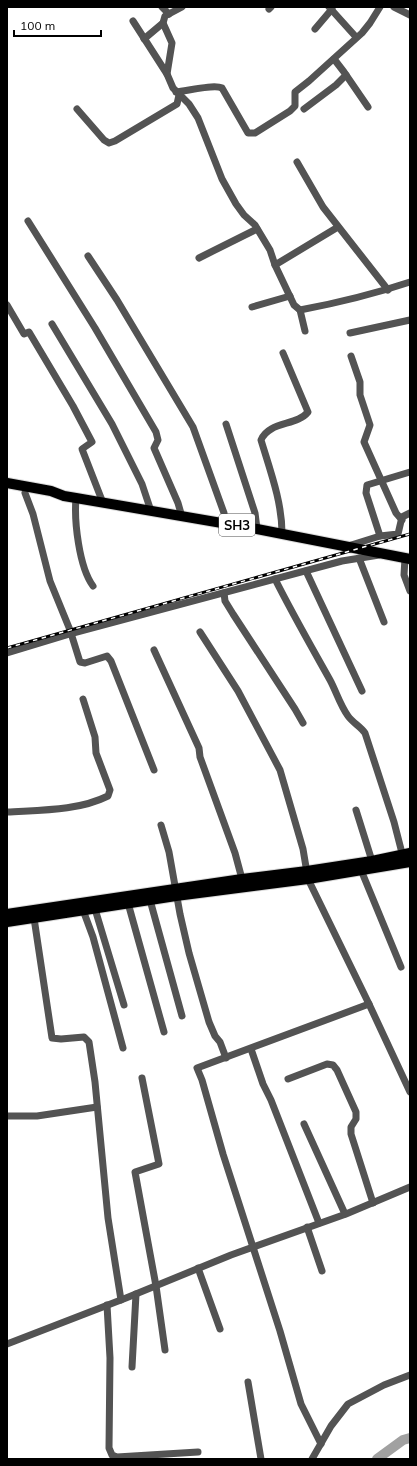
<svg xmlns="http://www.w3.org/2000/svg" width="417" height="1466" viewBox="0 0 417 1466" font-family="Mulish,sans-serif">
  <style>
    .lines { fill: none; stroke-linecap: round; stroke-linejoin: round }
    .river { stroke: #a1a1a1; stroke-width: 10 }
    .primary-casing { stroke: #dbdbdb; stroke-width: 12 }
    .street { stroke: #535353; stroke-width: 7 }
    .primary { stroke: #000; stroke-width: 10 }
    .rail-casing { stroke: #000; stroke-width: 3 }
    .rail { stroke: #fff; stroke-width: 1.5; stroke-dasharray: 4.5; stroke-linecap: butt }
    .labels { text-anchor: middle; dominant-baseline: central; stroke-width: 3.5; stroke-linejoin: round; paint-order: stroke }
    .shield { fill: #fff; stroke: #4c4c4c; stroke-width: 1 }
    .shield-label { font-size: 13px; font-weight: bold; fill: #000 }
  </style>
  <rect width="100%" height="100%" fill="#fff"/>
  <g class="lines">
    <path class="river" d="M 377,1459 L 403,1440 L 410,1438"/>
    <defs>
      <g id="primary">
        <path d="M 7,483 L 51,491 L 64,496 L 76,498 L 257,529 L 410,559"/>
        <path d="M 7,914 L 242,879 L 307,871 L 372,861 L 410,853"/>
        <path d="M 7,922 L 176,896 L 308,879 L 410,862"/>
      </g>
    </defs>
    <use href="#primary" class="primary-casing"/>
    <g class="street">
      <path d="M 162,7 L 169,14"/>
      <path d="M 182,7 L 165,16 L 163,23 L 172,43 L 167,74 L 173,88 L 189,104 L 198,118 L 222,179 L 236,204 L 244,215 L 255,225 L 270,250 L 275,265 L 294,305 L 300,310 C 337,303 374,294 410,282"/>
      <path d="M 329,7 L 356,37"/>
      <path d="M 394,7 L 410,15"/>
      <path d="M 269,9 L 271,7"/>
      <path d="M 133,21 L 167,74"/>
      <path d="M 315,29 L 332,9"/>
      <path d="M 144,39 L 163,23"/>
      <path d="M 334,59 L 344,72 L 368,107"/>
      <path d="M 176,92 C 187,91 214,84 222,88 L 248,133 L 255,133 L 290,111 L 295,106 L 295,92 L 309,81 L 362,33 L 370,23 L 380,7"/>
      <path d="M 77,109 L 104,140 L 109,143 L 115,141 L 177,104 L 179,95"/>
      <path d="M 304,109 L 336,85 L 346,75"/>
      <path d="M 297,162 L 323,207 L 388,290"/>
      <path d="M 28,221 L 95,328 L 156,432 L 158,440 L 154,448 L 178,503 L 182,517"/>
      <path d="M 88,256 L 117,300 L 193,427 L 224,513 L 224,523"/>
      <path d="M 199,258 L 257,229"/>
      <path d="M 275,265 L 338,227"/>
      <path d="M 7,305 L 24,334 L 29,332 L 73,406 L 92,442 L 82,449 L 103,503"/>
      <path d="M 252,307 L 290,296"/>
      <path d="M 300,310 L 305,331"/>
      <path d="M 52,324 L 112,424 L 142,484 L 151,511"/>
      <path d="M 350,333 L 410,320"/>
      <path d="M 351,356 L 360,382 L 360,395 L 370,425 L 364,442 L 396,513 L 402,520"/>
      <path d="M 226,424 L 255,513 L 257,529"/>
      <path d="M 25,493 L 33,514 L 50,581 L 70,630 L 80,662 L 85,663 L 107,656 L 111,661 L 154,770"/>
      <path d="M 76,498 C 74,521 79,567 93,586"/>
      <path d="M 282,533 C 282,502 270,470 261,440 C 269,421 297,426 308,412 L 283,353"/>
      <path d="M 380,536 L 366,493 L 367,485 L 410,472"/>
      <path d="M 348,546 L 380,536 L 398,534 L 402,517 L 410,513"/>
      <path d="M 359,558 L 384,622"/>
      <path d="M 405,558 L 404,575 L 410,591"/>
      <path d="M 306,571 L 362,691"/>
      <path d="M 275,579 C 292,613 311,646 330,680 C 336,691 340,705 348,716 C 353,723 360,726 365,733 L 394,822 L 403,857"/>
      <path d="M 224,593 L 225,601 L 233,614 L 295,709 L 303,723"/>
      <path d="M 200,632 L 238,691 L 280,770 L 303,849 L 308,879 L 369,1004 L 410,1092"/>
      <path d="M 154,650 L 199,748 L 200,757 L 235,853 L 242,879"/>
      <path d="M 7,653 L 73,633 L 342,561 L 379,555"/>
      <path d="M 356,810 L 372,861"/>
      <path d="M 7,812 C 40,810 78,811 108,796 L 110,790 L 96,753 L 95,737 L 83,699"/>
      <path d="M 161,825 L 169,852 L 180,914 L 189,953 L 209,1022 L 215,1036 L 220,1042 L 226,1058"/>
      <path d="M 361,870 L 401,967"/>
      <path d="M 150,900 L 182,1016"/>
      <path d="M 128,903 L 164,1032"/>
      <path d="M 95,909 L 124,1005"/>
      <path d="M 83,910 L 93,937 L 123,1048"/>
      <path d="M 34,918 L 52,1038 L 61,1039 L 84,1037 L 89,1042 L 95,1082 L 108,1218 L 121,1300"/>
      <path d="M 251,1049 L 263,1084 L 271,1100 L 319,1223"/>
      <path d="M 142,1078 L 159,1164 L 135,1172 L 156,1286 L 165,1350"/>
      <path d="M 288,1079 L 327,1064 L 333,1065 L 337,1070 L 356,1112 L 356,1119 L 351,1127 L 351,1134 L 373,1203"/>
      <path d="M 7,1116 L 37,1116 L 97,1107"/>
      <path d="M 304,1124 L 345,1214"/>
      <path d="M 307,1227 L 322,1271"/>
      <path d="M 198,1268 L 220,1329"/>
      <path d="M 107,1305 L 110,1358 L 109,1448 L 112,1455 L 117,1457 L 198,1452"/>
      <path d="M 7,1344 L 126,1298 L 231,1255 L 346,1214 L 410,1187"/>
      <path d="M 132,1367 L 136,1294"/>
      <path d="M 248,1382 L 261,1459"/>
      <path d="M 321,1444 L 301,1404 L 280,1331 L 223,1154 L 202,1080 L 197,1068 L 369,1004"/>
      <path d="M 312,1459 L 331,1426 L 348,1404 L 384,1385 L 410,1375"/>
    </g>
    <use href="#primary" class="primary"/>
    <defs>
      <path id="rail" d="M 7,648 L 410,534"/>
    </defs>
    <use href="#rail" class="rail-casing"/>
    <use href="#rail" class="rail"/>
  </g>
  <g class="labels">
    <rect class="shield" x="219" y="514" width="36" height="22" rx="3"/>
    <g class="shield-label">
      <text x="237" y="525">SH3</text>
    </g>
  </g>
  <rect width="417" height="1466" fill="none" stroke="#000000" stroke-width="16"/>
  <path d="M14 30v6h87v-6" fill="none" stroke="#000000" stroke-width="2"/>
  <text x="20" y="30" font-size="12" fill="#000000" stroke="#ffffff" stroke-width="3" paint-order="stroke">100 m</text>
</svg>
